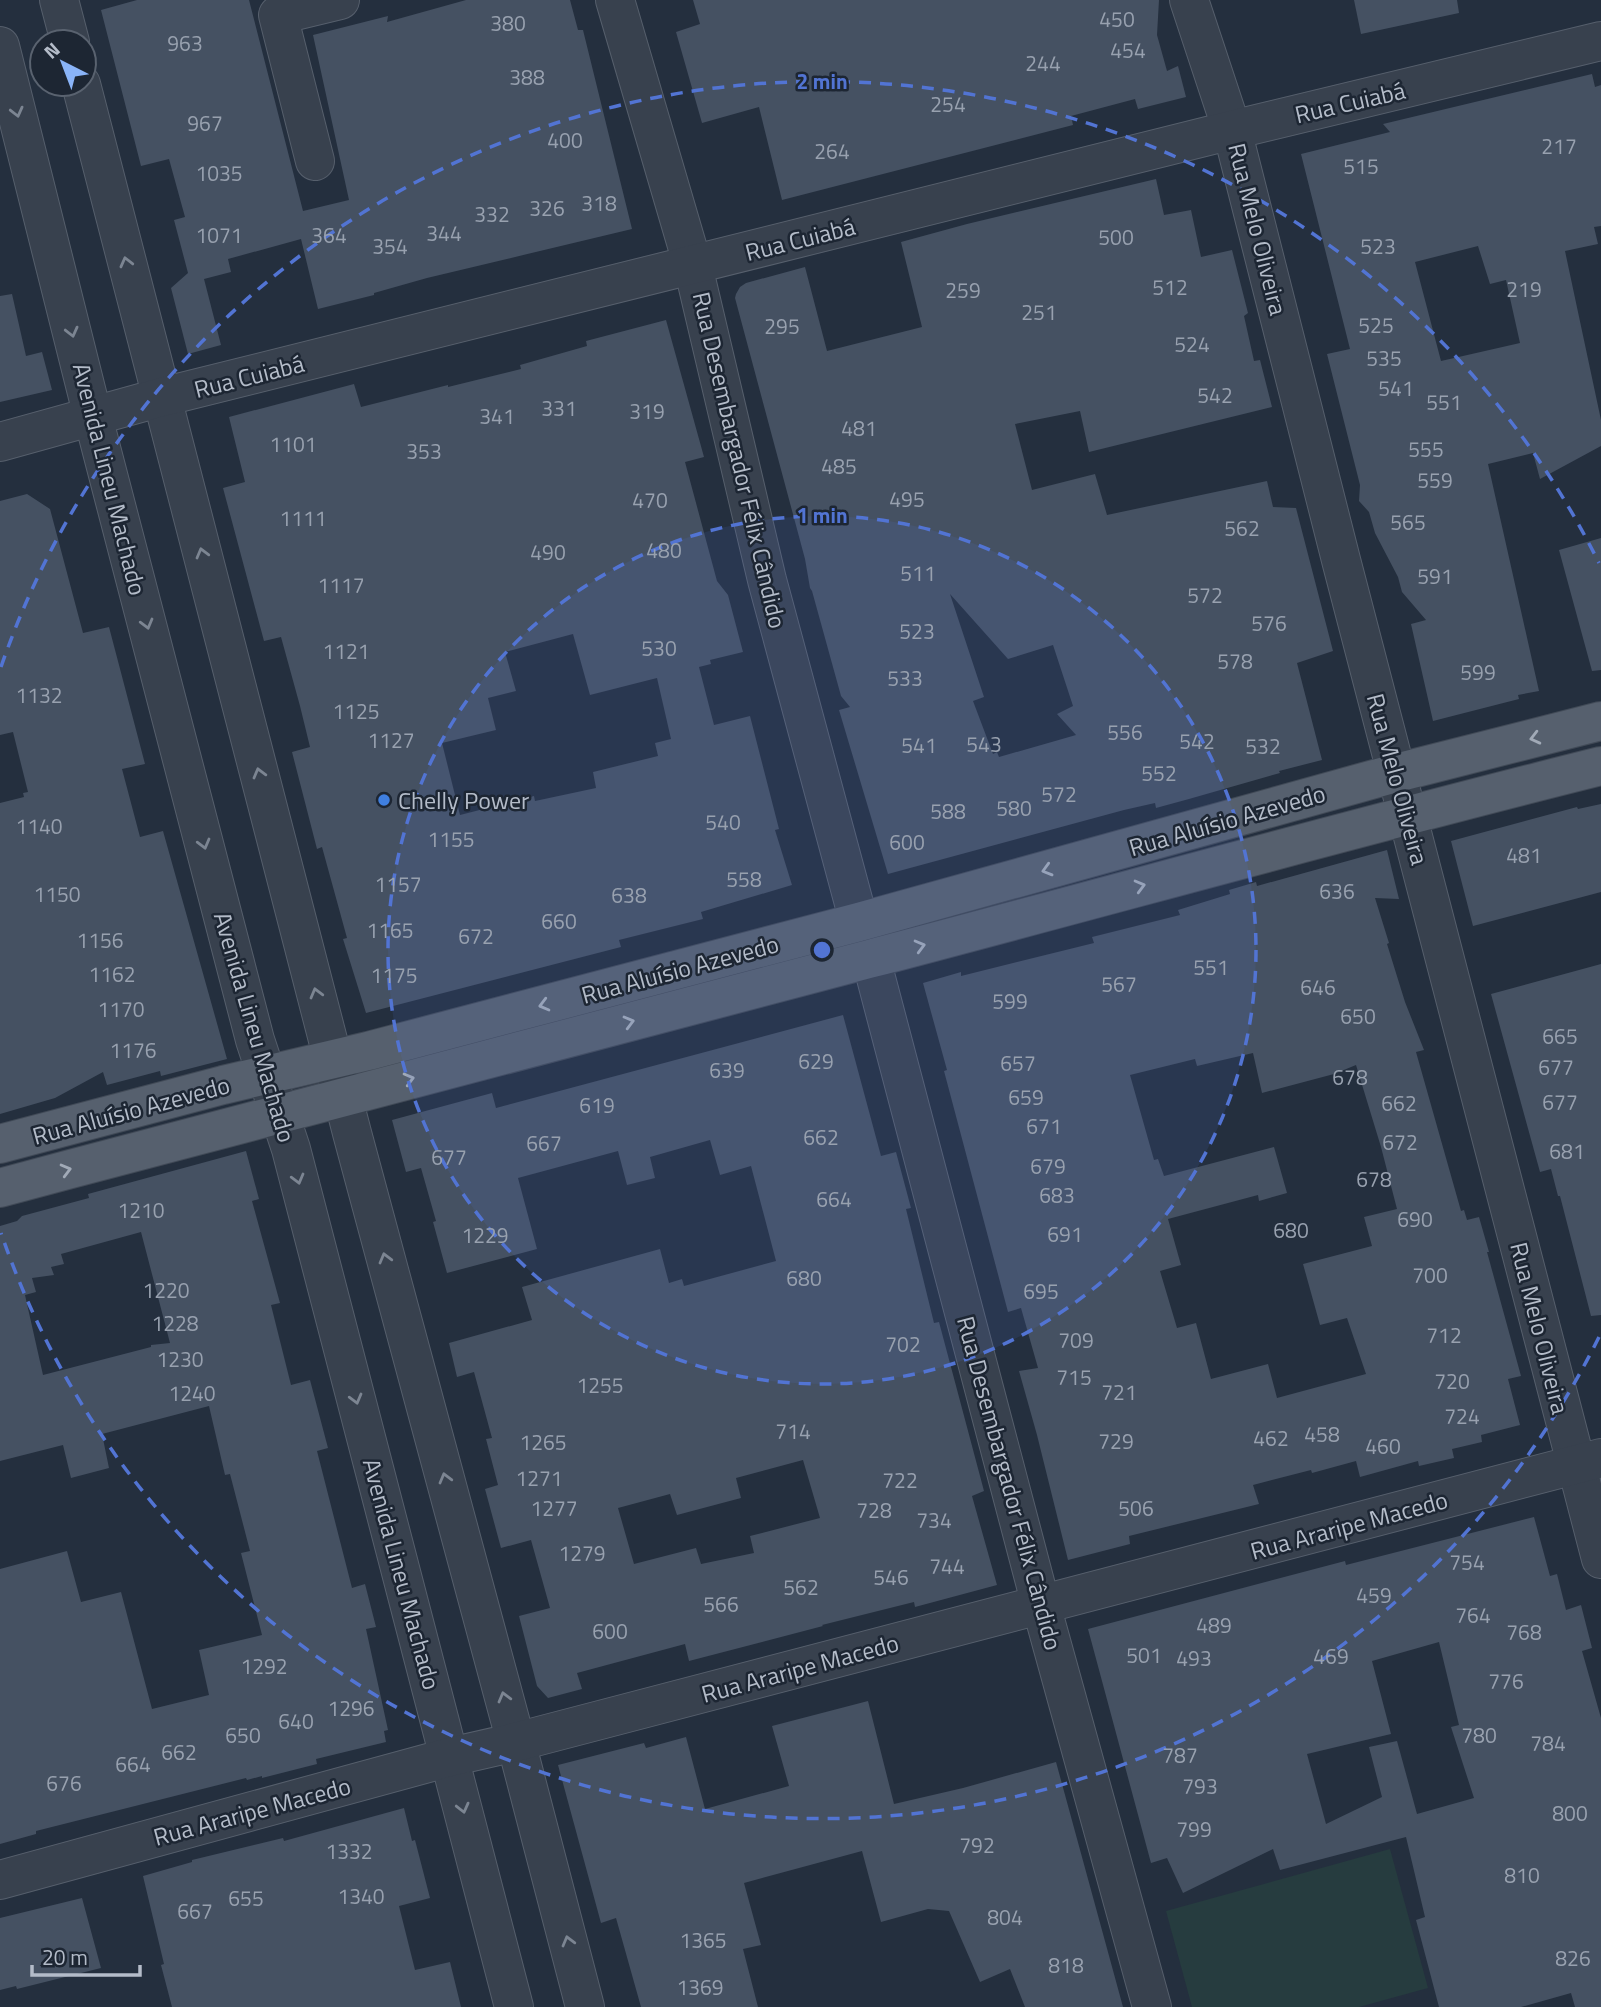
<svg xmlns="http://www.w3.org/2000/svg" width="1601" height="2007" viewBox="0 0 1601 2007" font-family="'Titillium Web',sans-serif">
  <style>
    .green { fill: #263c3f }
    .building { fill: #455162; fill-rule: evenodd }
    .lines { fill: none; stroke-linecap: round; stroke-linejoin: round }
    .minor-casing { stroke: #565f6c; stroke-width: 40 }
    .major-casing { stroke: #414a57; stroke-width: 40 }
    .minor { stroke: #38414e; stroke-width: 38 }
    .major { stroke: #56606e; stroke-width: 38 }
    .oneway { stroke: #7c8592 }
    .oneway2 { stroke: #a1aab7 }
    .ring { fill: none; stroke: #5274d3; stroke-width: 3.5; stroke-dasharray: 12 9 }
    .shop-dot { fill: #3f7fe0; stroke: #1d2633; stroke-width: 2.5 }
    .labels { text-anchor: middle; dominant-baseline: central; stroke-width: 5; stroke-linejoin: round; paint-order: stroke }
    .number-label { font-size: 21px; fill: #98a1af }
    .street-label { font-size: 24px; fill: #b4bcc9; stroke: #1d2633 }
    .poi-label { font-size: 24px; fill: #b4bcc9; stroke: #1d2633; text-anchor: start }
    .centre { fill: #5274d3; stroke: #1d2633; stroke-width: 3.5 }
    .ring-label { font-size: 21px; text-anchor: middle; font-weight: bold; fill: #5274d3; stroke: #1d2633; stroke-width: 5; stroke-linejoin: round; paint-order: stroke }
  </style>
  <rect width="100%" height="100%" fill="#242f3e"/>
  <path class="green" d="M 1390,1849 L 1428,1988 L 1359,2007 L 1192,2007 L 1166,1911 Z"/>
  <g class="building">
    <path d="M 137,0 L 249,0 L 303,211 L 349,200 L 313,35 L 388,16 L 387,22 L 466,0 L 570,0 L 578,30 L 583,30 L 632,229 L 427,278 L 374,293 L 374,295 L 318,309 L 301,239 L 228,259 L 231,272 L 204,279 L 221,345 L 188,354 L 171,288 L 188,273 L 174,220 L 185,217 L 169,159 L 141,166 L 101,10 Z"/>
    <path d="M 693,0 L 1159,0 L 1157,35 L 1167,71 L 1178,66 L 1186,97 L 1138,109 L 1135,99 L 1071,116 L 1073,125 L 782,200 L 759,107 L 702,123 L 676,32 L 700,24 Z"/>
    <path d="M 1354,0 L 1457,0 L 1459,13 L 1361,34 Z"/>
    <path d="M 1592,74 L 1595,87 L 1601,85 L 1601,226 L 1594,227 L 1598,244 L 1565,251 L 1601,420 L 1601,446 L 1540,479 L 1533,453 L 1488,464 L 1539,691 L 1518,695 L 1519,699 L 1433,721 L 1411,624 L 1426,620 L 1402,592 L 1398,577 L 1375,533 L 1369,512 L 1359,501 L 1360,485 L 1327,354 L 1350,349 L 1301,154 L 1390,132 L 1383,124 ZM 1478,246 L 1490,284 L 1506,280 L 1520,343 L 1441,361 L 1415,262 Z"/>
    <path d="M 1156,179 L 1164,215 L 1191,210 L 1201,257 L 1232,250 L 1248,313 L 1244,316 L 1254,361 L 1260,360 L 1272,407 L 1089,452 L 1080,411 L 1015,424 L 1032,490 L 1095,474 L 1107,515 L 1267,481 L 1273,507 L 1296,508 L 1333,651 L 1297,663 L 1322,760 L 1279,771 L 1280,773 L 1189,799 L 1156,808 L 1155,803 L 1124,810 L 888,874 L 839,710 L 850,707 L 841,696 L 812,591 L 810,588 L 805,559 L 735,298 L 736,294 L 740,287 L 746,283 L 805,267 L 827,351 L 922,327 L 901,242 L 967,224 ZM 950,594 L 1008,659 L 1053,645 L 1073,706 L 1057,714 L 1076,735 L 999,757 L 997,752 L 993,754 L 973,701 L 984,697 Z"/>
    <path d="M 12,294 L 26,356 L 42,352 L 52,390 L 0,402 L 0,296 Z"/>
    <path d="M 666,320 L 704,457 L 685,462 L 717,581 L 728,595 L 743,652 L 710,660 L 711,664 L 699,667 L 714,725 L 750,716 L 779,829 L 775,830 L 792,885 L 701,912 L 703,919 L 619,940 L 621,947 L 366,1013 L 343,939 L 347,938 L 322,847 L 317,849 L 292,752 L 310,747 L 300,706 L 281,637 L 264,641 L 223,488 L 245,482 L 229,417 L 354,384 L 361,407 L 448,385 L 448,387 L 521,369 L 520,365 L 587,346 L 586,341 ZM 573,634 L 590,695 L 657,678 L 671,739 L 655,743 L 658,756 L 593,772 L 596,788 L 535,801 L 534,796 L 460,815 L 442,743 L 496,730 L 488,698 L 516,691 L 505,652 Z"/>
    <path d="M 27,494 L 50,509 L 83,633 L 109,627 L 145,764 L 122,769 L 140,837 L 163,831 L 227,1059 L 161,1076 L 160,1071 L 107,1085 L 103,1072 L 55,1098 L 0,1114 L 0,803 L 24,797 L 23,793 L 28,792 L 13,732 L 0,735 L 0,501 Z"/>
    <path d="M 1601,538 L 1601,670 L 1592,671 L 1559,550 Z"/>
    <path d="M 1601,804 L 1601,892 L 1473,926 L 1451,841 L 1577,807 L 1578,809 Z"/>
    <path d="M 1387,850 L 1399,899 L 1375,898 L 1389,943 L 1387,944 L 1405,1002 L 1424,1050 L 1416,1052 L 1461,1211 L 1464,1210 L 1467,1220 L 1479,1217 L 1489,1252 L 1487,1252 L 1521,1376 L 1508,1379 L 1520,1425 L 1481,1435 L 1482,1442 L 1452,1449 L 1454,1458 L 1419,1466 L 1418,1461 L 1360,1477 L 1356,1461 L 1312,1473 L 1311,1470 L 1253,1485 L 1259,1504 L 1129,1536 L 1130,1544 L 1068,1560 L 1037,1435 L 1019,1371 L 1038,1368 L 1021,1308 L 1008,1312 L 944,1071 L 947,1070 L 923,983 L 961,972 L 961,976 L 1094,943 L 1092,937 L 1180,915 L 1178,910 L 1230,894 L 1229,890 L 1256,882 L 1257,886 ZM 1253,1053 L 1262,1093 L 1334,1074 L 1356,1065 L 1381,1147 L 1397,1209 L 1364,1217 L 1372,1246 L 1303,1264 L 1320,1325 L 1347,1318 L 1366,1374 L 1277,1398 L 1268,1364 L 1211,1379 L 1196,1323 L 1177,1328 L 1160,1271 L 1181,1265 L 1168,1219 L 1258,1195 L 1259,1201 L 1287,1193 L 1274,1147 L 1164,1176 L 1158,1159 L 1154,1160 L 1130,1075 L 1195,1059 L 1197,1066 Z"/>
    <path d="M 1601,964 L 1601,1315 L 1591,1316 L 1560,1196 L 1558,1196 L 1551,1169 L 1540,1172 L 1491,994 Z"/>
    <path d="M 843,1015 L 881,1156 L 896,1152 L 911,1208 L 906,1209 L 934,1323 L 939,1322 L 984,1491 L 972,1496 L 997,1585 L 915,1607 L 914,1602 L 822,1625 L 823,1626 L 689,1661 L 685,1644 L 577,1673 L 582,1689 L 548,1698 L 537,1686 L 519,1616 L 550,1608 L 531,1540 L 501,1548 L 485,1489 L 498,1485 L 486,1439 L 492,1438 L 474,1372 L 457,1377 L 449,1343 L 532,1320 L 522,1287 L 660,1249 L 669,1283 L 682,1279 L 684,1286 L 776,1261 L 751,1166 L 720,1175 L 710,1140 L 650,1157 L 655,1178 L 627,1185 L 618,1151 L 518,1178 L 537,1249 L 447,1273 L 433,1222 L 436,1221 L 421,1168 L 406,1172 L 392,1120 L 492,1093 L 496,1108 ZM 803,1460 L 820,1518 L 750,1536 L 754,1553 L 701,1564 L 696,1548 L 634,1564 L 618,1508 L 670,1494 L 677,1515 L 741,1498 L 736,1478 Z"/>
    <path d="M 246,1151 L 259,1199 L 252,1201 L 280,1303 L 271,1305 L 291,1385 L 310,1380 L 328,1448 L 317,1451 L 352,1588 L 365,1584 L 376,1627 L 366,1629 L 388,1730 L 384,1731 L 386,1742 L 316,1759 L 317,1764 L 262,1778 L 262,1776 L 247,1780 L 246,1778 L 36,1831 L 36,1834 L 0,1844 L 0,1569 L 67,1551 L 81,1602 L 121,1592 L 152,1709 L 209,1695 L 199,1650 L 262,1635 L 241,1553 L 250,1551 L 230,1474 L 225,1475 L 209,1406 L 102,1434 L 109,1468 L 71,1478 L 63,1445 L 0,1461 L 0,1226 L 17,1221 L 22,1216 L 89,1198 L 88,1194 ZM 141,1232 L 170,1343 L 151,1345 L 151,1347 L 43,1375 L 25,1295 L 36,1292 L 32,1278 L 54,1275 L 51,1267 L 64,1264 L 61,1254 Z"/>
    <path d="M 1534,1517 L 1550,1576 L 1557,1574 L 1566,1610 L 1581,1605 L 1592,1648 L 1582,1651 L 1601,1718 L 1601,2007 L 1575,2007 L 1571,1993 L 1521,2007 L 1439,2007 L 1416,1920 L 1425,1917 L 1406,1837 L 1280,1870 L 1273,1849 L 1183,1893 L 1167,1858 L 1151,1863 L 1088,1629 L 1345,1561 L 1346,1565 ZM 1439,1642 L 1459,1725 L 1451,1727 L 1474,1798 L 1417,1814 L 1397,1741 L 1369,1747 L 1382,1797 L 1326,1824 L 1307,1754 L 1391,1734 L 1372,1661 Z"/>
    <path d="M 868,1701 L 894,1804 L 963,1788 L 1056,1762 L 1123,2007 L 1025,2007 L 1010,1969 L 980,1982 L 949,1911 L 928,1909 L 881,1922 L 862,1851 L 744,1883 L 761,1945 L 743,1949 L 758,2007 L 641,2007 L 616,1918 L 601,1923 L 558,1765 L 644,1743 L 646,1748 L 686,1737 L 705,1809 L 789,1786 L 772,1726 Z"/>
    <path d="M 404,1808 L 412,1841 L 415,1840 L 430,1898 L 399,1906 L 415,1970 L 450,1962 L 461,2007 L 172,2007 L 161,1965 L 164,1964 L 143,1876 L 192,1862 L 192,1860 L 283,1838 L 284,1841 Z"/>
    <path d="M 82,1898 L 101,1968 L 17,1989 L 16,1986 L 0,1990 L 0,1918 Z"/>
  </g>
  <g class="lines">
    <defs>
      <g id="minor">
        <path d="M 59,0 L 70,42"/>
        <path d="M 615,0 L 693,266 L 767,580 L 859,922"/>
        <path d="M 1189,0 L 1232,130 L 1341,560 L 1601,1559"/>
        <path d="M 0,46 L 93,417 L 255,1040 L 291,1149 L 514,2007"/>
        <path d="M 81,84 L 352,1133 L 516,1742 L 585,2007"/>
        <path d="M 315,161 L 278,15 L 340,0"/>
        <path d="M 0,442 L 162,397 L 1232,130 L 1601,41"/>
        <path d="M 871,959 L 1041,1605 L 1152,2007"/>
        <path d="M 0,1880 L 450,1757 L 516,1742 L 1601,1458"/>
      </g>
      <g id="major">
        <path d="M 0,1144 L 223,1085 L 368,1051 L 859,922 L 1396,773 L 1601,721"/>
        <path d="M 0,1188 C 289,1110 579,1036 869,959 C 1113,895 1356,827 1601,766"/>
      </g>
    </defs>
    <use href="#minor" class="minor-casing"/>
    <use href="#major" class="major-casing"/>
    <use href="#minor" class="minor"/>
    <use href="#major" class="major"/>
  </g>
  <defs><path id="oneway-chevron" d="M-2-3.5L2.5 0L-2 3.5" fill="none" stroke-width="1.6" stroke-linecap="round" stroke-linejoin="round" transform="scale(1.75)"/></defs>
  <g class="oneway">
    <use href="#oneway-chevron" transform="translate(17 112) rotate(76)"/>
    <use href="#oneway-chevron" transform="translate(126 262) rotate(-104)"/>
    <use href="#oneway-chevron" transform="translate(72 332) rotate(76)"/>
    <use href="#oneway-chevron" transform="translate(202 553) rotate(-105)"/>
    <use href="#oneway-chevron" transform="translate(147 624) rotate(75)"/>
    <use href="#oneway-chevron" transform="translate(259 773) rotate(-105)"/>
    <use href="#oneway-chevron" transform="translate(204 844) rotate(75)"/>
    <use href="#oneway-chevron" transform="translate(316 993) rotate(-105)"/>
    <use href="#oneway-chevron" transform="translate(298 1179) rotate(75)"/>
    <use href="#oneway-chevron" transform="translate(385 1258) rotate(-105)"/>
    <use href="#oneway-chevron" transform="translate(356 1399) rotate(75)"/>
    <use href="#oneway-chevron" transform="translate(445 1478) rotate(-105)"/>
    <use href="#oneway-chevron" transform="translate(504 1697) rotate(-105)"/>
    <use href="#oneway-chevron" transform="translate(463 1808) rotate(76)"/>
    <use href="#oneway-chevron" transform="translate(568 1941) rotate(-105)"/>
  </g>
  <g class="oneway2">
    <use href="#oneway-chevron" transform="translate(1535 738) rotate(166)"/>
    <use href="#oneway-chevron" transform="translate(1047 870) rotate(164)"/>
    <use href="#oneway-chevron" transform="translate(1140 886) rotate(-15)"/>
    <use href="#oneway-chevron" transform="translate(920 946) rotate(-15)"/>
    <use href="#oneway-chevron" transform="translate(544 1005) rotate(165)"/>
    <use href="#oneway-chevron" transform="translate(629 1022) rotate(-15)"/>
    <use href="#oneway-chevron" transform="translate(409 1079) rotate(-15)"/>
    <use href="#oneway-chevron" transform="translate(66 1170) rotate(-15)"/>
  </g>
  <circle cx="822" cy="950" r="434" fill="#5274d3" fill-opacity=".12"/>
  <g class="ring">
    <circle cx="822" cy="950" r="434"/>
    <path d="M1599 1337A868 868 0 0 1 1 1233M1 667A868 868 0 0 1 1599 563"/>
  </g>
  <circle class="shop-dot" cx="384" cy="800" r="7"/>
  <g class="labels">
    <g class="number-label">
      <text x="1117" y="19">450</text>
      <text x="508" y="23">380</text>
      <text x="185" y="43">963</text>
      <text x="1128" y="50">454</text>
      <text x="1043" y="63">244</text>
      <text x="527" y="77">388</text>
      <text x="948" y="104">254</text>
      <text x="205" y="123">967</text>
      <text x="565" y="140">400</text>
      <text x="1559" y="146">217</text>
      <text x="832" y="151">264</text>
      <text x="1361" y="166">515</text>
      <text x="219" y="173">1035</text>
      <text x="599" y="203">318</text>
      <text x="547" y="208">326</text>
      <text x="492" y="214">332</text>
      <text x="444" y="233">344</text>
      <text x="219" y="235">1071</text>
      <text x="329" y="235">364</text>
      <text x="1116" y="237">500</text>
      <text x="390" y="246">354</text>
      <text x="1378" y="246">523</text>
      <text x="1170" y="287">512</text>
      <text x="1524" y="289">219</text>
      <text x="963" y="290">259</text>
      <text x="1039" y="312">251</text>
      <text x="1376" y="325">525</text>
      <text x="782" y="326">295</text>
      <text x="1192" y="344">524</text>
      <text x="1384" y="358">535</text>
      <text x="1396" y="388">541</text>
      <text x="1215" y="395">542</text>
      <text x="1444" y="402">551</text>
      <text x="559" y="408">331</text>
      <text x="647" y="411">319</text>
      <text x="497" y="416">341</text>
      <text x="859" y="428">481</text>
      <text x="293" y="444">1101</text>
      <text x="1426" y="449">555</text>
      <text x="424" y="451">353</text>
      <text x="839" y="466">485</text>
      <text x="1435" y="480">559</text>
      <text x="907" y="499">495</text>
      <text x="650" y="500">470</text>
      <text x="303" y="518">1111</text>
      <text x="1408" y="522">565</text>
      <text x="1242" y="528">562</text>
      <text x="664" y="550">480</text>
      <text x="548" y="552">490</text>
      <text x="918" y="573">511</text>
      <text x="1435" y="576">591</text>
      <text x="341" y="585">1117</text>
      <text x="1205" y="595">572</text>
      <text x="1269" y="623">576</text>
      <text x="917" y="631">523</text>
      <text x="659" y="648">530</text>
      <text x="346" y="651">1121</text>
      <text x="1235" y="661">578</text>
      <text x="1478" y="672">599</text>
      <text x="905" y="678">533</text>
      <text x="39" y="695">1132</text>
      <text x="356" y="711">1125</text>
      <text x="1125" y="732">556</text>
      <text x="391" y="740">1127</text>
      <text x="1197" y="741">542</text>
      <text x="984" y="744">543</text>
      <text x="919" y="745">541</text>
      <text x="1263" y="746">532</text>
      <text x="1159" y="773">552</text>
      <text x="1059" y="794">572</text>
      <text x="1014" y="808">580</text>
      <text x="948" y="811">588</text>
      <text x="723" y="822">540</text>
      <text x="39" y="826">1140</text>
      <text x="451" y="839">1155</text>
      <text x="907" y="842">600</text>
      <text x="1524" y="855">481</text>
      <text x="744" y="879">558</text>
      <text x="398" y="884">1157</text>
      <text x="1337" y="891">636</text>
      <text x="57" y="894">1150</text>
      <text x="629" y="895">638</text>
      <text x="559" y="921">660</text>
      <text x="390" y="930">1165</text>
      <text x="476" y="936">672</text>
      <text x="100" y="940">1156</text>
      <text x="1211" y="967">551</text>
      <text x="112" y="974">1162</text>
      <text x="394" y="975">1175</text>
      <text x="1119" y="984">567</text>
      <text x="1318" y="987">646</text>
      <text x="1010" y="1001">599</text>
      <text x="121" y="1009">1170</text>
      <text x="1358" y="1016">650</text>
      <text x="1560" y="1036">665</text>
      <text x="133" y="1050">1176</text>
      <text x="816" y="1061">629</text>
      <text x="1018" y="1063">657</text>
      <text x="1556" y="1067">677</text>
      <text x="727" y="1070">639</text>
      <text x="1350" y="1077">678</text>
      <text x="1026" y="1097">659</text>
      <text x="1560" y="1102">677</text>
      <text x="1399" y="1103">662</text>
      <text x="597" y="1105">619</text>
      <text x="1044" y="1126">671</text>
      <text x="821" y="1137">662</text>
      <text x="1400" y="1142">672</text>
      <text x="544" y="1143">667</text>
      <text x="1567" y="1151">681</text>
      <text x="449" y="1157">677</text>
      <text x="1048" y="1166">679</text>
      <text x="1374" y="1179">678</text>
      <text x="1057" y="1195">683</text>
      <text x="834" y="1199">664</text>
      <text x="141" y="1210">1210</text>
      <text x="1415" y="1219">690</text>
      <text x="1291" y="1230">680</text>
      <text x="1065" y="1234">691</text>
      <text x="485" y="1235">1229</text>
      <text x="1430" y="1275">700</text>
      <text x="804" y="1278">680</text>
      <text x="166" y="1290">1220</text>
      <text x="1041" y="1291">695</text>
      <text x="175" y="1323">1228</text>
      <text x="1444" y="1335">712</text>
      <text x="1076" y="1340">709</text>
      <text x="903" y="1344">702</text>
      <text x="180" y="1359">1230</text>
      <text x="1074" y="1377">715</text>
      <text x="1452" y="1381">720</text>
      <text x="600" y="1385">1255</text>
      <text x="1119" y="1392">721</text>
      <text x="192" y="1393">1240</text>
      <text x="1462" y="1416">724</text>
      <text x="793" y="1431">714</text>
      <text x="1322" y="1434">458</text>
      <text x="1271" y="1438">462</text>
      <text x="1116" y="1441">729</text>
      <text x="543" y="1442">1265</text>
      <text x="1383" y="1446">460</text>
      <text x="539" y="1478">1271</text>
      <text x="900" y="1480">722</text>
      <text x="554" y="1508">1277</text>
      <text x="1136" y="1508">506</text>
      <text x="874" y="1510">728</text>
      <text x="934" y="1520">734</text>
      <text x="582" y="1553">1279</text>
      <text x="1467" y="1562">754</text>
      <text x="947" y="1566">744</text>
      <text x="891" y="1577">546</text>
      <text x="801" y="1587">562</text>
      <text x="1374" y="1595">459</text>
      <text x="721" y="1604">566</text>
      <text x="1473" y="1615">764</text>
      <text x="1214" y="1625">489</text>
      <text x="610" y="1631">600</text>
      <text x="1524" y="1632">768</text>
      <text x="1144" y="1655">501</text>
      <text x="1331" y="1656">469</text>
      <text x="1194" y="1658">493</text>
      <text x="264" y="1666">1292</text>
      <text x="1506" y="1681">776</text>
      <text x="351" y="1708">1296</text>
      <text x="296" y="1721">640</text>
      <text x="243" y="1735">650</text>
      <text x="1479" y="1735">780</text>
      <text x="1548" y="1743">784</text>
      <text x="179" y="1752">662</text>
      <text x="1180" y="1755">787</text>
      <text x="133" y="1764">664</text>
      <text x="64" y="1783">676</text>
      <text x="1200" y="1786">793</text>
      <text x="1570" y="1813">800</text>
      <text x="1194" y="1829">799</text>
      <text x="977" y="1845">792</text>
      <text x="349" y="1851">1332</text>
      <text x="1522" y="1875">810</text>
      <text x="361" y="1896">1340</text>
      <text x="246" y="1898">655</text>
      <text x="195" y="1911">667</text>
      <text x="1005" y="1917">804</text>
      <text x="703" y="1940">1365</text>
      <text x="1573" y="1958">826</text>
      <text x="1066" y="1965">818</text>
      <text x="700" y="1987">1369</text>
    </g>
    <g class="street-label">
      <text transform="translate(1350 102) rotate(-13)">Rua Cuiabá</text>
      <text transform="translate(1258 229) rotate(76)">Rua Melo Oliveira</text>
      <text transform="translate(800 239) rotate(-14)">Rua Cuiabá</text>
      <text transform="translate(249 376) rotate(-14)">Rua Cuiabá</text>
      <text transform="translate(740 460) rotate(77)">Rua Desembargador Félix Cândido</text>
      <text transform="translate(110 479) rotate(76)">Avenida Lineu Machado</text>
      <text transform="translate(1398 779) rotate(75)">Rua Melo Oliveira</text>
      <text transform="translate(1227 820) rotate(-16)">Rua Aluísio Azevedo</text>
      <text transform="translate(680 969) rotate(-15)">Rua Aluísio Azevedo</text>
      <text transform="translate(255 1027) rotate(74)">Avenida Lineu Machado</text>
      <text transform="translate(131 1110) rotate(-15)">Rua Aluísio Azevedo</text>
      <text transform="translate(1540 1328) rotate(76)">Rua Melo Oliveira</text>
      <text transform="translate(1010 1483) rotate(75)">Rua Desembargador Félix Cândido</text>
      <text transform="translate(1349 1525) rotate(-15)">Rua Araripe Macedo</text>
      <text transform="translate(402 1574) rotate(75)">Avenida Lineu Machado</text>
      <text transform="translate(800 1668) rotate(-15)">Rua Araripe Macedo</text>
      <text transform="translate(252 1811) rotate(-15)">Rua Araripe Macedo</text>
    </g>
    <g class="poi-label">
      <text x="398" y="800">Chelly Power</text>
    </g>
  </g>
  <circle cx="822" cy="950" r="10" class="centre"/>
  <g class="ring-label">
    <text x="822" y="89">2 min</text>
    <text x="822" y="523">1 min</text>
  </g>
  <g transform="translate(63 63) rotate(318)"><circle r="33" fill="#1d2633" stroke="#59626f" stroke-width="2"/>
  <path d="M0-5L12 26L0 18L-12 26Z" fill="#8ab4f8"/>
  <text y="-10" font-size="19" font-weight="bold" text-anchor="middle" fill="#b4bcc9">N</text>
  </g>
  <path d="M32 1965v10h108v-10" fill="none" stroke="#b4bcc9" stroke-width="3.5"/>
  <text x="42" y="1965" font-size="21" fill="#b4bcc9" stroke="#1d2633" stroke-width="5" paint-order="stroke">20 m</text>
</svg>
